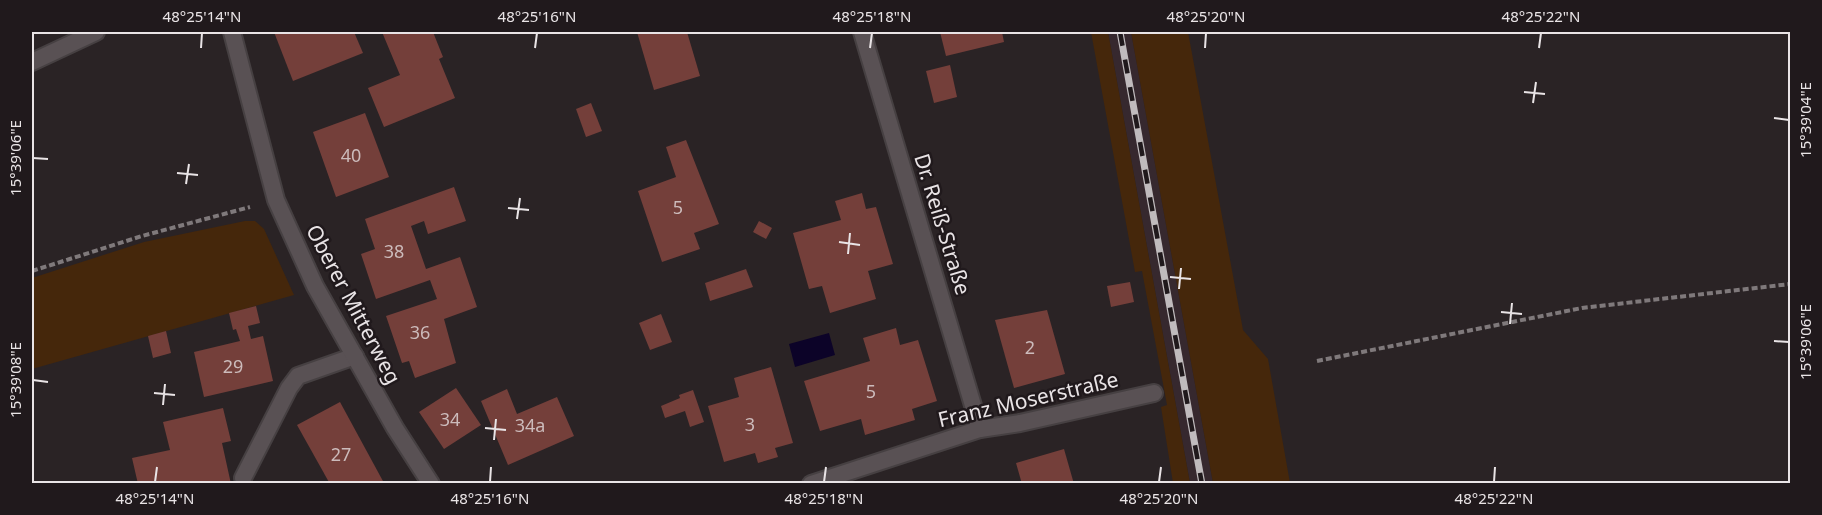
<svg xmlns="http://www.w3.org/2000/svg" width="1822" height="515" viewBox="0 0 1822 515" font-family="'Noto Sans',sans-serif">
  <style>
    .built { fill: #36282e }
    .green { fill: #45270b }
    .water { fill: #0c0328 }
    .building { fill: #743f3a }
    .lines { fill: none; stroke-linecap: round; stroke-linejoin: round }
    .service-casing { stroke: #464042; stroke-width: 20 }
    .minor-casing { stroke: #464042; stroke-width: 20 }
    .path { stroke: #7f797b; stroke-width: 4; stroke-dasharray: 6 3; stroke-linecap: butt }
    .service { stroke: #595154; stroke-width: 16 }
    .minor { stroke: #595154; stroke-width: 16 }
    .rail-casing { stroke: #c0bbbd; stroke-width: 7 }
    .rail { stroke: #20191c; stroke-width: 4.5; stroke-dasharray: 14; stroke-linecap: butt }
    .ticks { fill: none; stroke: #e9e4e6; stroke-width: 2 }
    .labels { text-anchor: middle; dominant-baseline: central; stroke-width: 5; stroke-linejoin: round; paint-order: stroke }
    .number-label { font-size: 18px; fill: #cbb }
    .street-label { font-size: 21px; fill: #e9e4e6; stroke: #20191c }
    .neatline { fill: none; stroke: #e9e4e6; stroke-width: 2 }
    .ticks-label { font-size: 15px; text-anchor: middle; fill: #e9e4e6 }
  </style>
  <rect width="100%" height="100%" fill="#2a2325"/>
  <path class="built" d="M 1108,32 L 1131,32 L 1213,483 L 1190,483 Z"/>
  <g class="green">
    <path d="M 1091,32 L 1108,32 L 1190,483 L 1173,483 L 1161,407 L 1167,405 L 1142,271 L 1135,272 Z"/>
    <path d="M 1131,32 L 1188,32 L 1243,330 L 1268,359 L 1290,483 L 1213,483 Z"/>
    <path d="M 245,221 L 255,221 L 264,229 L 294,295 L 32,369 L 32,278 L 144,242 Z"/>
  </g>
  <path class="water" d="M 829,333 L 835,355 L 795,367 L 789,344 Z"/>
  <g class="building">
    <path d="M 274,32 L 354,32 L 363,53 L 293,81 Z"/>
    <path d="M 382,32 L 433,32 L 443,57 L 439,59 L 455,98 L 384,127 L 368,88 L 400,75 Z"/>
    <path d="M 637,32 L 687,32 L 700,76 L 654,90 Z"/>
    <path d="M 940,32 L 1002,32 L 1004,42 L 946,56 Z"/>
    <path d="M 950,65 L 957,97 L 934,103 L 926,71 Z"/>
    <path d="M 591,103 L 602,131 L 586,137 L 576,109 Z"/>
    <path d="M 365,113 L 389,177 L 336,197 L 313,132 Z"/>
    <path d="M 686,140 L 719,224 L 694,233 L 700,249 L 662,262 L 638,191 L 676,177 L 666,147 Z"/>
    <path d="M 454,187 L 466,221 L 428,234 L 424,221 L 411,226 L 426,269 L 460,257 L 477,307 L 444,319 L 456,363 L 415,378 L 409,361 L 402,363 L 386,316 L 437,299 L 430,280 L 376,299 L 361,254 L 375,249 L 365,219 Z"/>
    <path d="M 862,193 L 866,209 L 876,207 L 893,264 L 868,271 L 876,299 L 830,313 L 822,286 L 809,289 L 793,233 L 841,220 L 835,201 Z"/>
    <path d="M 759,221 L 772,228 L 766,239 L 753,232 Z"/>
    <path d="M 746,269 L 753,287 L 710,301 L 705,283 Z"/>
    <path d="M 1130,282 L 1134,302 L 1111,307 L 1107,286 Z"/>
    <path d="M 256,306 L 260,323 L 248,326 L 251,339 L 263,336 L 273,381 L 204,397 L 194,352 L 240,341 L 236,329 L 233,330 L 229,313 Z"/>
    <path d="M 1047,310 L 1065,374 L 1014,388 L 995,320 Z"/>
    <path d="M 661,314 L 672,342 L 650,350 L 639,323 Z"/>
    <path d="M 896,328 L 900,345 L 918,340 L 937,401 L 912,409 L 915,420 L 865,435 L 861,419 L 820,431 L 804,381 L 870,361 L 863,338 Z"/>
    <path d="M 166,331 L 171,353 L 153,358 L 148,336 Z"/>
    <path d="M 771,367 L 793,443 L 775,448 L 778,457 L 758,463 L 755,453 L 724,462 L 708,406 L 739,397 L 734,378 Z"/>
    <path d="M 456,388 L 481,425 L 444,449 L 419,412 Z"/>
    <path d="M 507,389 L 517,414 L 557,397 L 574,436 L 508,465 L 481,401 Z"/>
    <path d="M 693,390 L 704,422 L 690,427 L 685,411 L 665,418 L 661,406 L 680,398 L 679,395 Z"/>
    <path d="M 340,402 L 384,483 L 383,484 L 330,484 L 297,425 Z"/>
    <path d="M 223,408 L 231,441 L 222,443 L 231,484 L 138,484 L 132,458 L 170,450 L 163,422 Z"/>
    <path d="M 1064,449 L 1074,484 L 1022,484 L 1016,463 Z"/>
  </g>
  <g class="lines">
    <defs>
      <g id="service">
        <path d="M 32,62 L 96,32"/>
        <path d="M 243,478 L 289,388 L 298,376 L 355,356"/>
      </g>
      <g id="minor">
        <path d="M 232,32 L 276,200 L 315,286 L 395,428 L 431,484"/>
        <path d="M 862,32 L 980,429"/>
        <path d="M 811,484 L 980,429 L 1020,423 L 1154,393"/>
      </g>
    </defs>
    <use href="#service" class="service-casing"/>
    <use href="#minor" class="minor-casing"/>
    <g class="path">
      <path d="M 32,271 L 142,236 L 250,207"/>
      <path d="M 1317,361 L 1582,308 L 1790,284"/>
    </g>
    <use href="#service" class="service"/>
    <use href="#minor" class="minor"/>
    <defs>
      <path id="rail" d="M 1120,32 L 1202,484"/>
    </defs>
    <use href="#rail" class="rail-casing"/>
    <use href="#rail" class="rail"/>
  </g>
  <path class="ticks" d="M 201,48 L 202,33M 535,48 L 537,33M 870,48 L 872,33M 1205,48 L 1206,33M 1539,48 L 1541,33M 1524,92 L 1545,94M 1533,103 L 1536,82M 1774,118 L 1789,120M 33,158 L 48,159M 177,173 L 198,175M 186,184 L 189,164M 508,208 L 529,210M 517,219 L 520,198M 839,242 L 860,245M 848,254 L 850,233M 1170,277 L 1191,279M 1179,289 L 1181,268M 1501,312 L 1522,314M 1510,324 L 1512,303M 1774,341 L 1789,342M 33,380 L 48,382M 154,393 L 175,395M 163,405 L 165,384M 485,428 L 506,430M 494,440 L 496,419M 155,482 L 157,467M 490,482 L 491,467M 824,482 L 826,467M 1159,482 L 1161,467M 1494,482 L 1495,467"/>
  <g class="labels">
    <g class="number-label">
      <text x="351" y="155">40</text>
      <text x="678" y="207">5</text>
      <text x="394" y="251">38</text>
      <text x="420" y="332">36</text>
      <text x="1030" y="347">2</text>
      <text x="233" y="366">29</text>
      <text x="871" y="391">5</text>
      <text x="450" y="419">34</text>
      <text x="750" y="424">3</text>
      <text x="530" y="425">34a</text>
      <text x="341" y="454">27</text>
    </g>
    <g class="street-label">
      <text transform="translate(943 224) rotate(73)">Dr. Reiß-Straße</text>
      <text transform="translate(354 304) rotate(62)">Oberer Mitterweg</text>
      <text transform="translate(1028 399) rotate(-13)">Franz Moserstraße</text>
    </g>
  </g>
  <rect width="1822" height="515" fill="none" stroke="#20191c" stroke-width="66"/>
  <rect x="33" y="33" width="1756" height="449" class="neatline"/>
  <g class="ticks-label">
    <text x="202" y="22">48°25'14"N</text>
    <text x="537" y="22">48°25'16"N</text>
    <text x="872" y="22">48°25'18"N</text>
    <text x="1206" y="22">48°25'20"N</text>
    <text x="1541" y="22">48°25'22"N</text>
    <text transform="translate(1806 120) rotate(-90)" y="5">15°39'04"E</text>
    <text transform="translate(16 158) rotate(-90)" y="5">15°39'06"E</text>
    <text transform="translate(1806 342) rotate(-90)" y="5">15°39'06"E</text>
    <text transform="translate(16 380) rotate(-90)" y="5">15°39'08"E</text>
    <text x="155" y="504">48°25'14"N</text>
    <text x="490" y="504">48°25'16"N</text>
    <text x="824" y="504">48°25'18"N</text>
    <text x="1159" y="504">48°25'20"N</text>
    <text x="1494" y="504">48°25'22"N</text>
  </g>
</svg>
